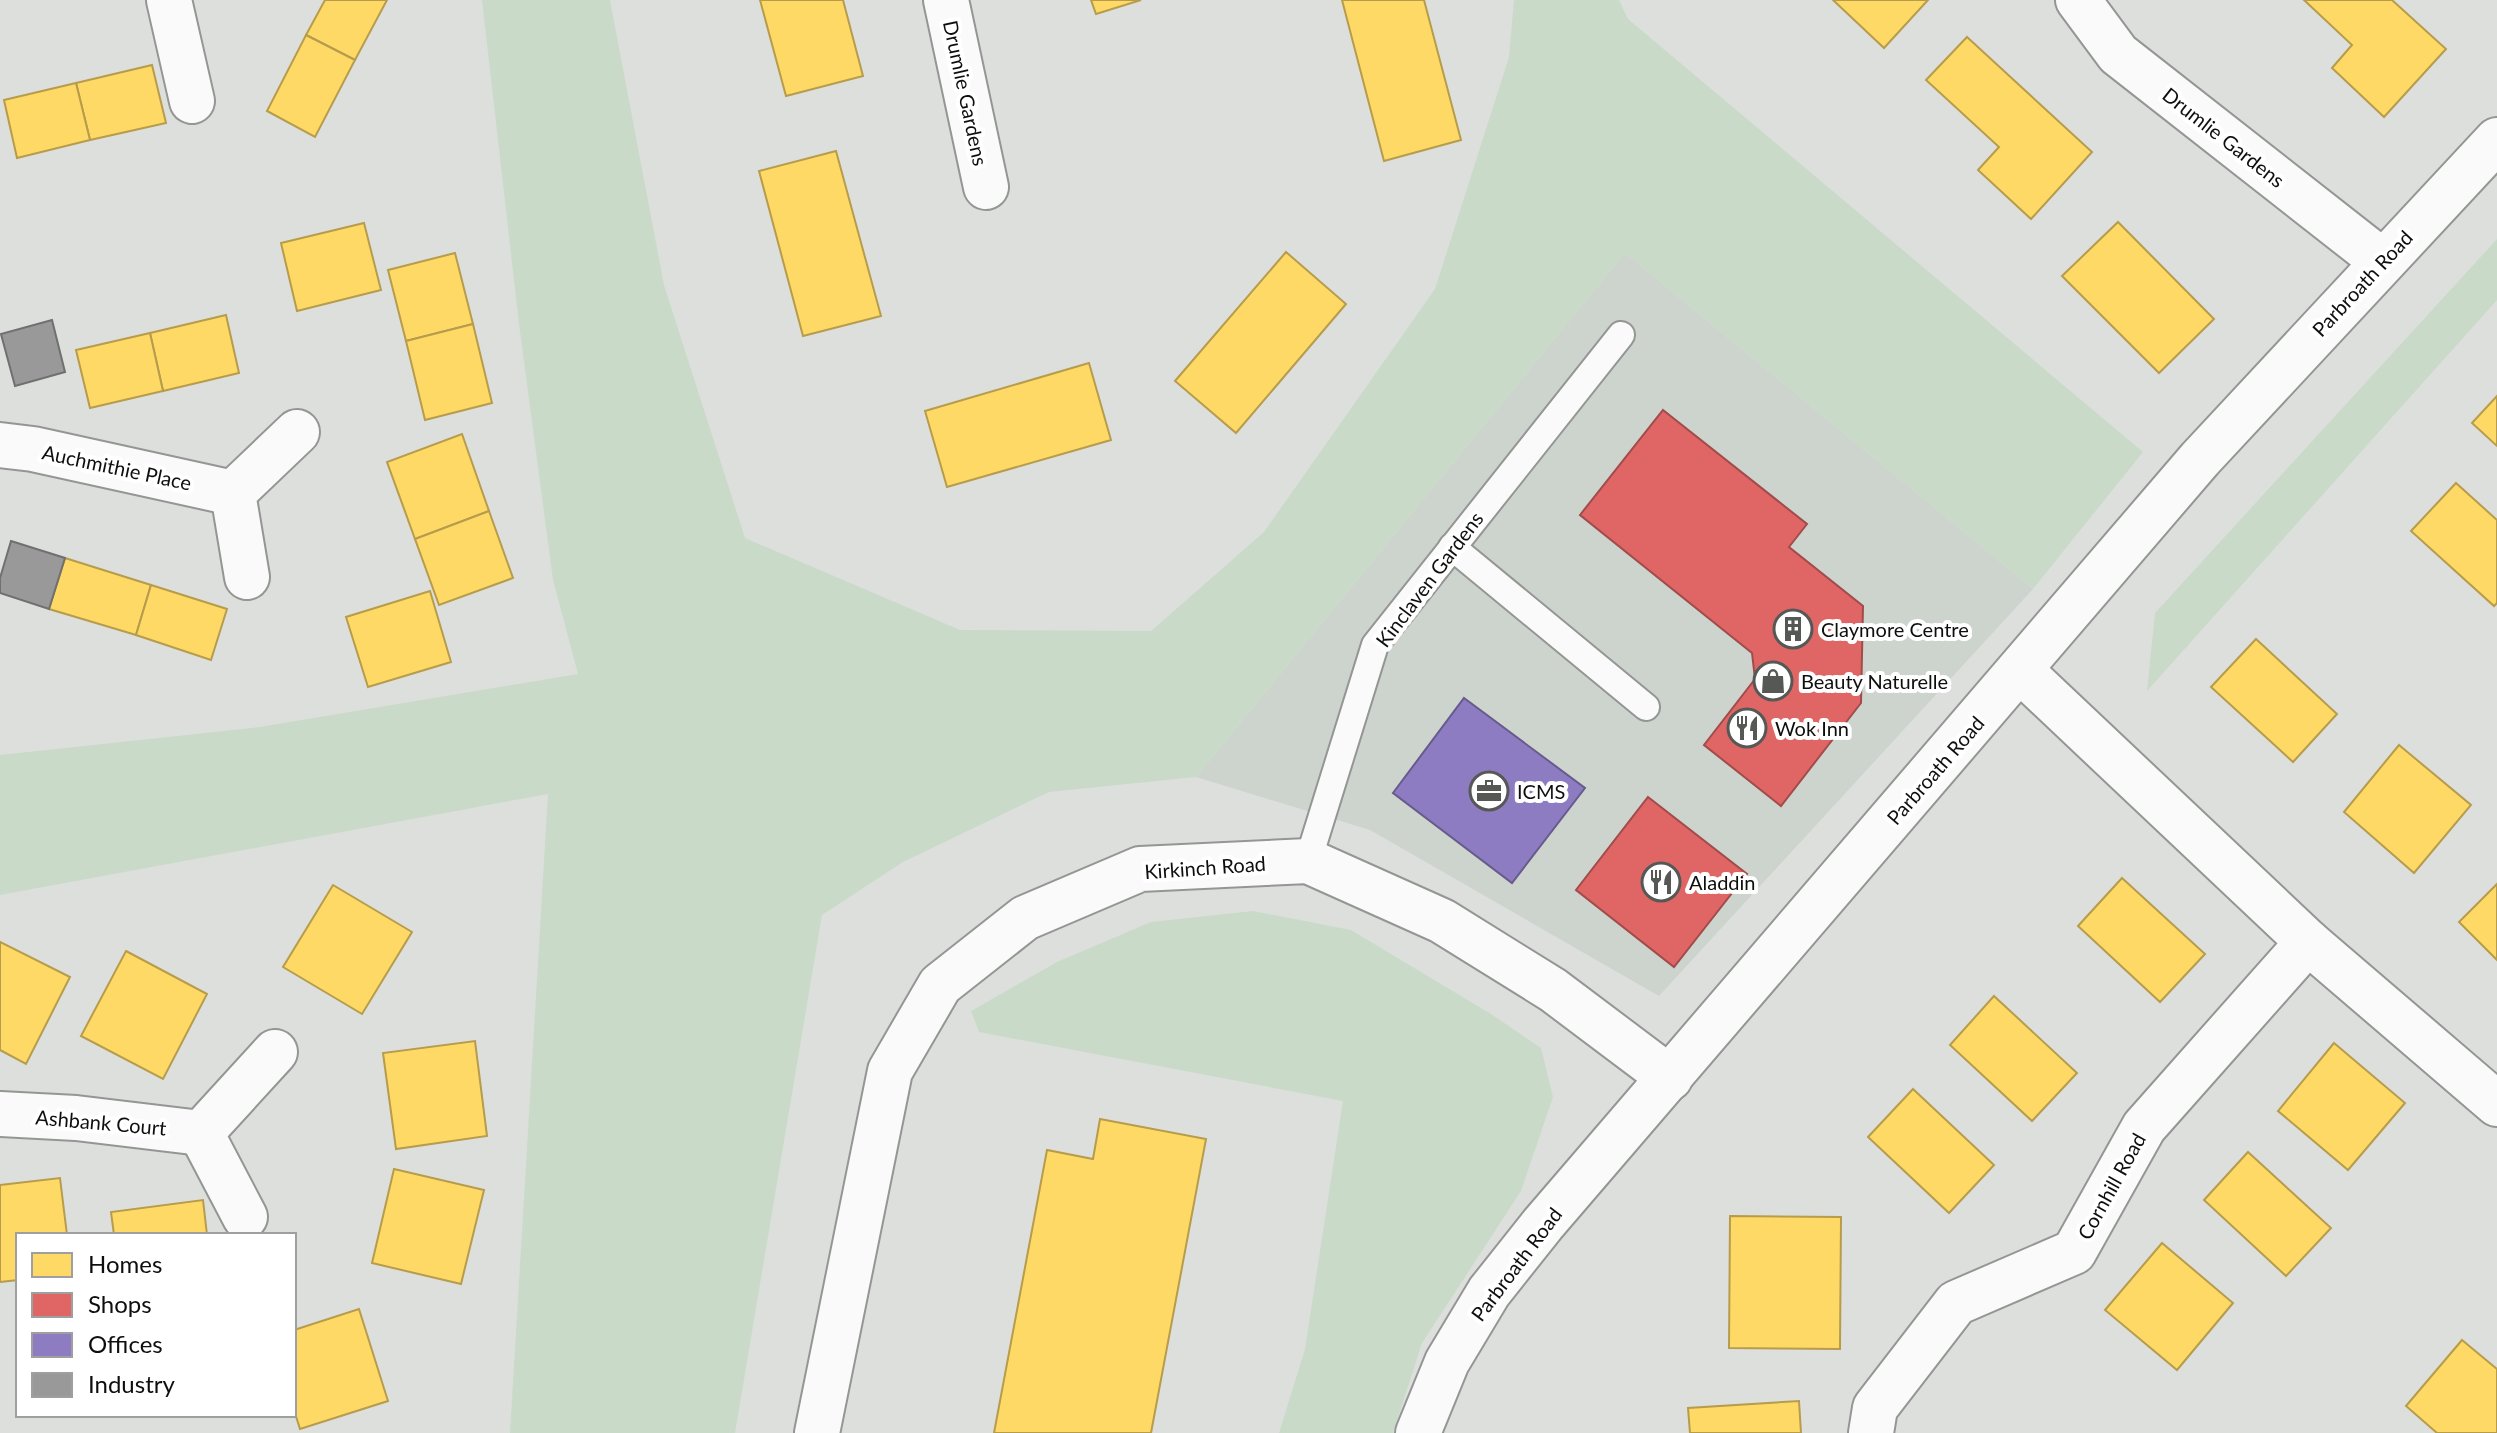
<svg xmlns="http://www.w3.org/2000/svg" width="2497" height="1433" viewBox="0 0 2497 1433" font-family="Lato,sans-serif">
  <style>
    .built { fill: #cdd3cd }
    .green { fill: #cadac8 }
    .homes { fill: #ffd966; stroke: #b69c4b; stroke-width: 2 }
    .shops { fill: #e06666; stroke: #a14c4b; stroke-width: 2 }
    .offices { fill: #8e7cc3; stroke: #675b8c; stroke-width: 2 }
    .industry { fill: #999; stroke: #6f706f; stroke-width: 2 }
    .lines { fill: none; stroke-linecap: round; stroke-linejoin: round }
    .lane-casing { stroke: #949694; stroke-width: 30 }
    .street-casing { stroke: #949694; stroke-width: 48 }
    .lane { stroke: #fafafa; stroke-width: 26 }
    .street { stroke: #fafafa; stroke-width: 44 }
    .labels { text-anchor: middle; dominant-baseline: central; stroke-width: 8; stroke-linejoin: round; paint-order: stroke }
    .street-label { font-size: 20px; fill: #0d0f0d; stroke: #fff }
    .poi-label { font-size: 20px; fill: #0d0f0d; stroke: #fff; text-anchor: start }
  </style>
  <rect width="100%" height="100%" fill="#dddfdd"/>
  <path class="built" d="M 1625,253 L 2033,589 L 1659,996 L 1370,830 L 1196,777 Z"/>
  <g class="green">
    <path d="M 482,0 L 610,0 L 664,285 L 745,538 L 960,630 L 1151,631 L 1264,532 L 1435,289 L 1509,57 L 1514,0 L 1619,0 L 1628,19 L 2143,452 L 2033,589 L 1625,253 L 1196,777 L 1049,792 L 903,862 L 822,915 L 735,1433 L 510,1433 L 548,794 L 0,895 L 0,755 L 260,727 L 578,674 L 553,580 L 519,324 Z"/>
    <path d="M 2497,239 L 2497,300 L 2147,691 L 2155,613 Z"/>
    <path d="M 1253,911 L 1351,930 L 1491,1014 L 1541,1048 L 1553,1097 L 1521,1191 L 1422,1343 L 1393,1433 L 1279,1433 L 1305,1349 L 1343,1101 L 979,1032 L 971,1011 L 1057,962 L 1151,922 Z"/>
  </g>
  <g class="homes">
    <path d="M 325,0 L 387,0 L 355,60 L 306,35 Z"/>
    <path d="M 760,0 L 843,0 L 863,76 L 786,96 Z"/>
    <path d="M 1091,0 L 1141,0 L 1096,14 Z"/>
    <path d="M 1342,0 L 1424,0 L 1461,140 L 1384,161 Z"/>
    <path d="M 1833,0 L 1928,0 L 1884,48 Z"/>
    <path d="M 2304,0 L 2392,0 L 2446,49 L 2384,117 L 2332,68 L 2352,45 Z"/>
    <path d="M 306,35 L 355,60 L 315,137 L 267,111 Z"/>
    <path d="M 1967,37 L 2092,152 L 2031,219 L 1978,170 L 1999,147 L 1926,80 Z"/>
    <path d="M 152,65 L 166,123 L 90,140 L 76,83 Z"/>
    <path d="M 76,83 L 90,140 L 17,158 L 4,100 Z"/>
    <path d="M 836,151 L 881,316 L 803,336 L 759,171 Z"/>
    <path d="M 2118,222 L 2214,319 L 2159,373 L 2062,276 Z"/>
    <path d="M 364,223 L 381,290 L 297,311 L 281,243 Z"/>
    <path d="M 1286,252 L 1346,304 L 1236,433 L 1175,381 Z"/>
    <path d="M 455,253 L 473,324 L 406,341 L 388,270 Z"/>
    <path d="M 226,315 L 239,373 L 163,391 L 150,333 Z"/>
    <path d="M 473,324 L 492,403 L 425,420 L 406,341 Z"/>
    <path d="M 150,333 L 163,391 L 90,408 L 76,350 Z"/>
    <path d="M 1089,363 L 1111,440 L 947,487 L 925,411 Z"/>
    <path d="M 2497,396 L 2497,446 L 2472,423 Z"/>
    <path d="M 462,434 L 489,511 L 415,539 L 387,462 Z"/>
    <path d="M 2456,483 L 2497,520 L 2497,603 L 2494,606 L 2411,531 Z"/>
    <path d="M 489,511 L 513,578 L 439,605 L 415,539 Z"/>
    <path d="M 65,558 L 151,585 L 136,635 L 49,609 Z"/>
    <path d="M 151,585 L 227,609 L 211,660 L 136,635 Z"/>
    <path d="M 430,591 L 451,662 L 368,687 L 346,617 Z"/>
    <path d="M 2256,639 L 2337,714 L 2293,762 L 2211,687 Z"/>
    <path d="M 2399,745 L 2471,805 L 2414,873 L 2344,812 Z"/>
    <path d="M 2122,878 L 2205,954 L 2160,1002 L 2078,926 Z"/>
    <path d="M 2497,884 L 2497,960 L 2459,922 Z"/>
    <path d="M 333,885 L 412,932 L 362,1014 L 283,967 Z"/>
    <path d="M 0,942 L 70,977 L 26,1064 L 0,1050 Z"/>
    <path d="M 126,951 L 207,994 L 163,1079 L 81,1036 Z"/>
    <path d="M 1994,996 L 2077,1073 L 2032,1121 L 1950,1045 Z"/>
    <path d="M 475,1041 L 487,1136 L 396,1149 L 383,1053 Z"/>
    <path d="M 2334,1043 L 2405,1103 L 2348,1170 L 2278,1111 Z"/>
    <path d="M 1913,1089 L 1994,1165 L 1949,1213 L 1868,1137 Z"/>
    <path d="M 1100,1119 L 1206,1139 L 1151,1433 L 994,1433 L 1047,1150 L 1093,1159 Z"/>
    <path d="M 2248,1152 L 2331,1228 L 2286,1276 L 2204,1200 Z"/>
    <path d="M 394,1169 L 484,1190 L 461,1284 L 372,1263 Z"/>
    <path d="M 60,1178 L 67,1235 L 18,1235 L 18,1280 L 0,1282 L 0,1185 Z"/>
    <path d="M 203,1200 L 207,1235 L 114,1235 L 111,1212 Z"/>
    <path d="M 1730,1216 L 1841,1217 L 1840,1349 L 1729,1348 Z"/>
    <path d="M 2162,1243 L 2233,1303 L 2177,1370 L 2105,1310 Z"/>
    <path d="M 359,1309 L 388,1401 L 300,1429 L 294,1410 L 294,1330 Z"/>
    <path d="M 2462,1340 L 2497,1369 L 2497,1433 L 2437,1433 L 2406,1406 Z"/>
    <path d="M 1799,1401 L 1801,1433 L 1690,1433 L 1688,1408 Z"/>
  </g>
  <g class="shops">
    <path d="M 1663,410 L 1807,524 L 1789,547 L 1863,606 L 1861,703 L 1781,806 L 1704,745 L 1755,679 L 1752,653 L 1580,515 Z"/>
    <path d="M 1648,797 L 1747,874 L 1674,967 L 1576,890 Z"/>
  </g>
  <path class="offices" d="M 1464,698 L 1585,788 L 1512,883 L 1393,793 Z"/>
  <g class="industry">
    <path d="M 52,320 L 65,372 L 15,386 L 1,334 Z"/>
    <path d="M 11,541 L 65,558 L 49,609 L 0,593 L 0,578 Z"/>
  </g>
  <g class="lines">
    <defs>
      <g id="lane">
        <path d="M 1452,547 L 1646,707"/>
        <path d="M 1308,861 L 1375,645 L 1621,335"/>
      </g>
      <g id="street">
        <path d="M 169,0 L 192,101"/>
        <path d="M 946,0 L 986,187"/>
        <path d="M 2078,0 L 2118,54 L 2382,261"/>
        <path d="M 0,445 L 33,449 L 233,493"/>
        <path d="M 247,577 L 233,493 L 297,432"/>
        <path d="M 2020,670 L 2308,942 L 2497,1104"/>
        <path d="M 0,1114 L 76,1118 L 201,1133"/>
        <path d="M 245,1217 L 201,1133 L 275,1052"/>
        <path d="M 817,1433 L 890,1071 L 940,985 L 1025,918 L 1140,869 L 1308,861 L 1442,921 L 1553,990 L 1670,1078"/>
        <path d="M 1418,1433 L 1447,1362 L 1489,1292 L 1543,1224 L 2200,459 L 2497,140"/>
        <path d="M 1871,1433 L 1875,1408 L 1956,1303 L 2074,1252 L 2144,1127 L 2308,942"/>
      </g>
    </defs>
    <use href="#lane" class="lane-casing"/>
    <use href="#street" class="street-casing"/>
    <use href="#lane" class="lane"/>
    <use href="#street" class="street"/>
  </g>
  <defs>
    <symbol id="building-ring" viewBox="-11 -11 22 22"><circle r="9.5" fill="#fff" stroke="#565856" stroke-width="1.5"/><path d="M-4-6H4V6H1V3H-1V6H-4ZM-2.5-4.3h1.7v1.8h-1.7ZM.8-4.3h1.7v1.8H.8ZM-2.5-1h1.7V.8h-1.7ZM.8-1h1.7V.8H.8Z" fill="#565856"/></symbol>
    <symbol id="shop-ring" viewBox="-11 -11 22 22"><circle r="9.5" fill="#fff" stroke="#565856" stroke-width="1.5"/><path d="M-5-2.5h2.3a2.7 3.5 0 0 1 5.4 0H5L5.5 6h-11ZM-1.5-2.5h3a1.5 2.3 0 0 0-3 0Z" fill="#565856"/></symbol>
    <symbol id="restaurant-ring" viewBox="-11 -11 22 22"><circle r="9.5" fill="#fff" stroke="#565856" stroke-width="1.5"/><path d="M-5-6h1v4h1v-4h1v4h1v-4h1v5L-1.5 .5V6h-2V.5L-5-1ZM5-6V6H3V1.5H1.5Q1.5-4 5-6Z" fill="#565856"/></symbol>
    <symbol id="office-ring" viewBox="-11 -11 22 22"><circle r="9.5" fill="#fff" stroke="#565856" stroke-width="1.5"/><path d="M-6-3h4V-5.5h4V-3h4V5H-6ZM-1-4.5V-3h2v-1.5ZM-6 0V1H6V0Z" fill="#565856"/></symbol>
  </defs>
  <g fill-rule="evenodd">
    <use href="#building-ring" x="1771" y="607" width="44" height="44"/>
    <use href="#shop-ring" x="1751" y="659" width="44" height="44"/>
    <use href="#restaurant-ring" x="1725" y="706" width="44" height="44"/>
    <use href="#office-ring" x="1467" y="769" width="44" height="44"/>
    <use href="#restaurant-ring" x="1639" y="860" width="44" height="44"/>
  </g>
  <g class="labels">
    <g class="street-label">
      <text transform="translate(966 93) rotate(78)">Drumlie Gardens</text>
      <text transform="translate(2224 137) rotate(38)">Drumlie Gardens</text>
      <text transform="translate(2362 283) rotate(-47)">Parbroath Road</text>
      <text transform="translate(117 467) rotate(12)">Auchmithie Place</text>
      <text transform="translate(1429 579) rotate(-53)">Kinclaven Gardens</text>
      <text transform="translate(1935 770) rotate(-49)">Parbroath Road</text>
      <text transform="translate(1205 867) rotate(-4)">Kirkinch Road</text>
      <text transform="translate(101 1122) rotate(5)">Ashbank Court</text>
      <text transform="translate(2111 1186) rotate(-61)">Cornhill Road</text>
      <text transform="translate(1516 1264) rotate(-53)">Parbroath Road</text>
    </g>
    <g class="poi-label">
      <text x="1821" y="629">Claymore Centre</text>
      <text x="1801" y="681">Beauty Naturelle</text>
      <text x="1775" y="728">Wok Inn</text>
      <text x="1517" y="791">ICMS</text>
      <text x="1689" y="882">Aladdin</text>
    </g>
  </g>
  <rect x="16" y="1233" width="280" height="184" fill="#ffffff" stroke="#9e9f9e" stroke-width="2"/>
  <rect x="32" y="1253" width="40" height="24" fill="#ffd966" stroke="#9e9f9e" stroke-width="2"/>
  <text x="88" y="1273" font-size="24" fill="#0d0f0d">Homes</text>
  <rect x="32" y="1293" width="40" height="24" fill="#e06666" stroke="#9e9f9e" stroke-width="2"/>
  <text x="88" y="1313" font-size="24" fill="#0d0f0d">Shops</text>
  <rect x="32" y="1333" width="40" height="24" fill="#8e7cc3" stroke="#9e9f9e" stroke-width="2"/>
  <text x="88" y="1353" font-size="24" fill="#0d0f0d">Offices</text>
  <rect x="32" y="1373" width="40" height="24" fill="#999999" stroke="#9e9f9e" stroke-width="2"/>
  <text x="88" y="1393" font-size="24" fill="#0d0f0d">Industry</text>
</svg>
